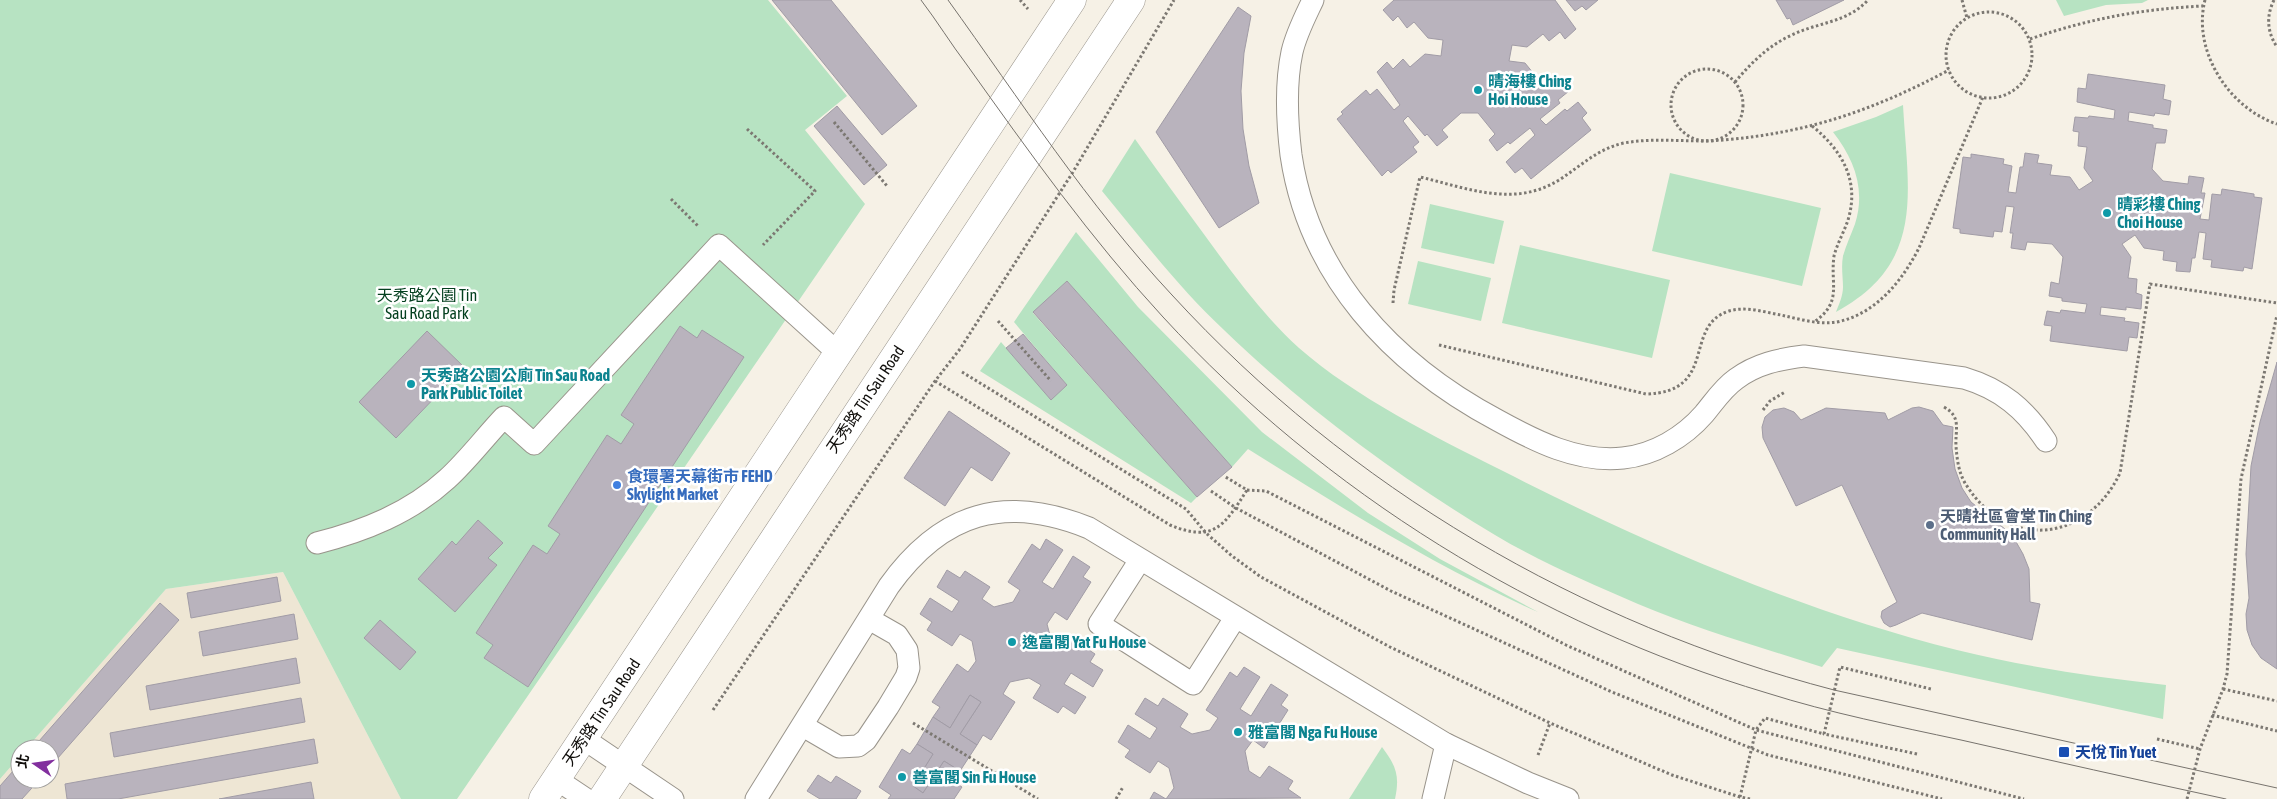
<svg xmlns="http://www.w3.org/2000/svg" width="2277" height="799" viewBox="0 0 2277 799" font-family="'Asap Condensed','Noto Sans TC',sans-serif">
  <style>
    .built { fill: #eee6d4 }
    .green { fill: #b7e3c2 }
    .building { fill: #b9b3bd; stroke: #a19ca6 }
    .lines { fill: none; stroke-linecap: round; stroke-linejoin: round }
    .lane-casing { stroke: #99948b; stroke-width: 23 }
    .secondary-casing { stroke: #99948b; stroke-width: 29 }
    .path { stroke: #7c7872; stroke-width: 3; stroke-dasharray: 2.5 2.5; stroke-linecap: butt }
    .lane { stroke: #fff; stroke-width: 21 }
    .secondary { stroke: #fff; stroke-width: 28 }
    .tram { stroke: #77736d; stroke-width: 1 }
    .culture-dot { fill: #0f9aa8; stroke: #fff; stroke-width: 2 }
    .shop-dot { fill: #3f7fe0; stroke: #fff; stroke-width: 2 }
    .service-dot { fill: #5c6f8a; stroke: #fff; stroke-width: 2 }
    .transit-dot { fill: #1a4fb4; stroke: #fff; stroke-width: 2 }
    .labels { text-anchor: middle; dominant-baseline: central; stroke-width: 5; stroke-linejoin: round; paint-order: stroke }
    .culture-label { font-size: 16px; font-weight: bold; fill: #0d838f; stroke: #fff; text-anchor: start }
    .park-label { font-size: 16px; fill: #04401f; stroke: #fff }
    .street-label { font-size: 16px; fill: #110f0c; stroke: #fff }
    .shop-label { font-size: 16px; font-weight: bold; fill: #366cbe; stroke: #fff; text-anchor: start }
    .service-label { font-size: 16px; font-weight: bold; fill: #4e5e75; stroke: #fff; text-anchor: start }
    .transit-label { font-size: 16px; font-weight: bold; fill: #164399; stroke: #fff; text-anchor: start }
  </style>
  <rect width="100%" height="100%" fill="#f6f1e6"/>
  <path class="built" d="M 283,572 L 401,799 L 0,799 L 0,779 L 20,756 L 20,779 L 50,779 L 50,749 L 26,749 L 166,589 Z"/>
  <g class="green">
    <path d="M 0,0 L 768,0 L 847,96 L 805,130 L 865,204 L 457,799 L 401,799 L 283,572 L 166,589 L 26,749 L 20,749 L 20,756 L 0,779 Z"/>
    <path d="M 2056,0 L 2148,0 L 2142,3 L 2106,5 L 2064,16 Z"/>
    <path d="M 1903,105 C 1908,193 1926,263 1836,312 C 1839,304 1843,296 1843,287 C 1843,277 1841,267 1843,256 C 1846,245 1851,235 1855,224 C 1866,189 1854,159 1833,132 L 1876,117 Z"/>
    <path d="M 1135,139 C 1158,172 1182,204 1206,237 C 1235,277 1263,315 1299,348 C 1355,397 1435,437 1501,470 C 1646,544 1799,610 1957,650 C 2026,667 2096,677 2166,685 L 2163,719 L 1837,648 L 1822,667 C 1760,647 1697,629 1638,604 C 1590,583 1540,562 1495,535 C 1398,477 1305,408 1224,330 C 1179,288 1141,238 1102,191 Z"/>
    <path d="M 1670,173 L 1821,208 L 1802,286 L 1652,251 Z"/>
    <path d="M 1430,204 L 1504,221 L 1494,264 L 1421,248 Z"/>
    <path d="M 1076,232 L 1138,307 L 1262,432 L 1368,513 L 1440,559 L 1538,612 C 1436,567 1342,508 1248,449 L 1232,467 L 1067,281 L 1033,313 L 1197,497 L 1191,503 L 980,371 L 1001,342 L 1051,399 L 1067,385 L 1014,322 Z"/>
    <path d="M 1520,245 L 1670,280 L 1652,358 L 1502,323 Z"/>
    <path d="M 1418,261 L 1491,278 L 1481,321 L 1408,304 Z"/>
    <path d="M 1382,747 C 1396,766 1400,775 1395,799 L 1349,799 Z"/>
  </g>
  <g class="building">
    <path d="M 772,0 L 831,0 L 917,106 L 882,135 Z"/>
    <path d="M 1394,0 L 1555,0 L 1576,29 L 1565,39 L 1560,32 L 1549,41 L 1543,34 L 1527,47 L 1512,45 L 1509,61 L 1525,63 L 1538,79 L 1545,73 L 1554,85 L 1560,80 L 1569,91 L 1558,100 L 1560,103 L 1540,119 L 1546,125 L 1565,109 L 1567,111 L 1578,102 L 1587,113 L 1582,118 L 1591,130 L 1531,179 L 1522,168 L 1515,173 L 1506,162 L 1535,135 L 1530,128 L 1510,144 L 1508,142 L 1497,151 L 1489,140 L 1495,134 L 1478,113 L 1461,113 L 1442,130 L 1448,137 L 1437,146 L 1427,134 L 1425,136 L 1408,116 L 1403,121 L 1419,142 L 1413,147 L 1417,152 L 1391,173 L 1388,170 L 1382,176 L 1337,119 L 1343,114 L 1341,112 L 1366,90 L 1370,95 L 1377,89 L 1394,110 L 1400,105 L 1377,72 L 1387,62 L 1393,69 L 1403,59 L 1410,67 L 1425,54 L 1441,56 L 1443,40 L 1428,38 L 1414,22 L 1407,28 L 1398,16 L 1393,21 L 1383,10 Z"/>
    <path d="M 1566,0 L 1598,0 L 1586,10 L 1582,6 L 1575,11 Z"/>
    <path d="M 1776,0 L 1844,0 L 1793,25 L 1790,18 L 1787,19 Z"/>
    <path d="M 1238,7 L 1251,16 L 1244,53 L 1241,91 L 1243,129 L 1249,166 L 1259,203 L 1219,228 L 1156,132 Z"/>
    <path d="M 2088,74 L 2165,85 L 2163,99 L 2171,101 L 2169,115 L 2155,113 L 2154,116 L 2129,112 L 2128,121 L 2153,125 L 2153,128 L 2167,130 L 2165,143 L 2156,143 L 2152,169 L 2163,181 L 2188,184 L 2189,176 L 2204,178 L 2201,193 L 2205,193 L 2200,219 L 2209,220 L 2212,194 L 2221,195 L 2222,189 L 2254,194 L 2254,197 L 2262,198 L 2252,269 L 2244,267 L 2243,271 L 2211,267 L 2212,260 L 2203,259 L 2206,233 L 2199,232 L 2195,258 L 2192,258 L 2190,272 L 2176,271 L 2177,262 L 2163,260 L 2164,251 L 2144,248 L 2135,235 L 2122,244 L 2131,257 L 2128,278 L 2137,279 L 2136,293 L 2142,295 L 2141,309 L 2126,307 L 2126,310 L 2101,307 L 2100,315 L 2125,318 L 2124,321 L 2139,323 L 2137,338 L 2129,337 L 2127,351 L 2050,341 L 2052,326 L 2044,325 L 2047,311 L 2060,313 L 2061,310 L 2085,313 L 2087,304 L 2062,301 L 2062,298 L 2049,296 L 2051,282 L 2059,284 L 2063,257 L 2052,244 L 2027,242 L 2025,250 L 2011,248 L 2013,233 L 2010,233 L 2014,207 L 2006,206 L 2002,232 L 1994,231 L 1993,237 L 1960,233 L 1960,229 L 1953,228 L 1963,157 L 1971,158 L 1971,154 L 2004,159 L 2003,164 L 2012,166 L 2008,192 L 2016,193 L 2020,167 L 2023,167 L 2025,153 L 2039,155 L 2037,163 L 2052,165 L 2050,175 L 2070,177 L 2079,190 L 2093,181 L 2084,168 L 2087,147 L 2078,146 L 2079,132 L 2073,131 L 2075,117 L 2088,118 L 2089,116 L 2114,119 L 2115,110 L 2077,102 L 2078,88 L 2086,89 Z"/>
    <path d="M 837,106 L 887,165 L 864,185 L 814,126 Z"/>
    <path d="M 1067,281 L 1232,467 L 1197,497 L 1033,312 Z"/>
    <path d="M 680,326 L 697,338 L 702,330 L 744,357 L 528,687 L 484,658 L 493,645 L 476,633 L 533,545 L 547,554 L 560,534 L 548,526 L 607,435 L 621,444 L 634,424 L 621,415 Z"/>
    <path d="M 427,331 L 464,367 L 396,438 L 359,402 Z"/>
    <path d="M 1023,334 L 1067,385 L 1051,400 L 1006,348 Z"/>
    <path d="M 2277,362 L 2277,669 L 2261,658 L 2252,645 L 2247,630 L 2246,614 L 2249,598 L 2246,554 L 2251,466 L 2260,422 Z"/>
    <path d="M 1919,407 L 1933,411 L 1943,425 L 1953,427 L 1952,448 L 1955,469 L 1962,488 L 1971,502 L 2005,529 L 2015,540 L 2023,554 L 2029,569 L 2030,602 L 2040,604 L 2032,640 L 1922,613 L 1896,625 L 1890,627 L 1884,623 L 1881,617 L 1882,611 L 1897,602 L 1842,485 L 1796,506 L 1763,438 L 1762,427 L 1765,417 L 1773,410 L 1784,408 L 1794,412 L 1801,420 L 1826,408 L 1885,413 L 1888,420 L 1912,408 Z"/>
    <path d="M 949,411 L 1010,453 L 992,481 L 971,467 L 945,506 L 904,478 Z"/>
    <path d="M 478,520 L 503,543 L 488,558 L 497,565 L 455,612 L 418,579 L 452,541 L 456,545 Z"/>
    <path d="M 1046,539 L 1063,550 L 1042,582 L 1053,589 L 1073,556 L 1090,567 L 1083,577 L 1091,582 L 1067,620 L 1055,612 L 1047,624 L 1052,643 L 1063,651 L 1071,638 L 1095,654 L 1090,662 L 1103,670 L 1093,687 L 1071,673 L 1064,684 L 1086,697 L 1075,714 L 1063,706 L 1058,713 L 1033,698 L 1041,685 L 1029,678 L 1010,682 L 1003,694 L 1015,702 L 991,740 L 983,735 L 977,745 L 960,734 L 981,702 L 970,695 L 950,728 L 933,717 L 940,707 L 932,702 L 957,664 L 968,672 L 976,661 L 972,641 L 960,634 L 952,646 L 927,630 L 932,622 L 920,614 L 930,598 L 952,612 L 959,601 L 937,587 L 947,570 L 960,578 L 965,571 L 990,587 L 982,599 L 994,607 L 1013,602 L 1020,590 L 1008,582 L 1032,544 L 1040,550 Z"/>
    <path d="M 277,577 L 281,601 L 191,618 L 187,593 Z"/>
    <path d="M 160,603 L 179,620 L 50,767 L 50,749 L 32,749 Z"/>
    <path d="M 294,614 L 298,639 L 203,656 L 199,632 Z"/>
    <path d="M 380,620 L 416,652 L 400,670 L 364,638 Z"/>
    <path d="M 296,658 L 300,683 L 150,710 L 146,686 Z"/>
    <path d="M 1244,667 L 1260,677 L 1240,709 L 1251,716 L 1271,684 L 1288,695 L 1281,705 L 1288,710 L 1264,748 L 1253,740 L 1245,751 L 1249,771 L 1260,778 L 1269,766 L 1293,781 L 1288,789 L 1301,798 L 1166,799 L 1174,788 L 1169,768 L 1158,761 L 1150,773 L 1125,757 L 1130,750 L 1118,742 L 1128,725 L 1150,739 L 1157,728 L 1135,714 L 1145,698 L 1158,706 L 1163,698 L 1188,714 L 1180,727 L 1192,734 L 1210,730 L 1218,718 L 1206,710 L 1230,672 L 1237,677 Z"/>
    <path d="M 970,695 L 981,702 L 960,734 L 977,745 L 960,771 L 944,761 L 923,793 L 913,786 L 933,754 L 917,744 L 933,717 L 950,728 Z"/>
    <path d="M 301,698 L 305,722 L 114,757 L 110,733 Z"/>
    <path d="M 314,739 L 318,763 L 118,799 L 67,799 L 65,784 Z"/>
    <path d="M 917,744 L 933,754 L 913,786 L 923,793 L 944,761 L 960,771 L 954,782 L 962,787 L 954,799 L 888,799 L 891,795 L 879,787 L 902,749 L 910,754 Z"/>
    <path d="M 20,763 L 20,779 L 40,779 L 22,799 L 0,799 L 0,786 Z"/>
    <path d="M 818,775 L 831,783 L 836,776 L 861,791 L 856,799 L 820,799 L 807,791 Z"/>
    <path d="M 311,782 L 314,799 L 219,799 Z"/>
    <path d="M 1154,792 L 1166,799 L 1150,799 Z"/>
  </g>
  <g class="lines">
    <defs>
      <g id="lane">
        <path d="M 1313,0 C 1305,17 1296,34 1292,52 C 1285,85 1287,122 1291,155 C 1309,276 1392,364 1497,420 C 1535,441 1578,463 1623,458 C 1654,455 1684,437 1704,414 C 1714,402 1723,388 1736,379 C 1756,364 1779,359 1804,356 L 1964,378 C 2001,389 2025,409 2046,441"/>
        <path d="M 317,543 C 364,531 410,513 447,479 C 467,461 485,437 504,417 L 534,444 L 719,245 L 838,353"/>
        <path d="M 1140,560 L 1099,624 L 1193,684 L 1235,618"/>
        <path d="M 803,726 L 839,747 L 858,746 L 866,740 L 888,707 L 906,677 L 909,668 L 907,650 L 897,635 L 869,619"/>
        <path d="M 584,739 L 673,799"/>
        <path d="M 556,779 L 586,799"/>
        <path d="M 756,799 L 889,586 C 942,512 1005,494 1089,528 L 1446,744 L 1528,783 L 1568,799"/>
        <path d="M 1433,799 L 1446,744"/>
      </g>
      <g id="secondary">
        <path d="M 543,799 L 1072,0"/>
        <path d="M 602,799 L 1131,0"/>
      </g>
    </defs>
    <use href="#lane" class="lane-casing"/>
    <use href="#secondary" class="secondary-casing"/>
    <g class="path">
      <path d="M 1020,0 L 1028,9"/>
      <path d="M 1962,0 L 1967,18"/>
      <path d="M 2205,0 C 2192,51 2229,108 2277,124"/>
      <path d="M 2274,0 C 2266,16 2267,32 2277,47"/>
      <circle cx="1989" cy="55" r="43"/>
      <path d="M 2030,39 C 2088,19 2141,9 2203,6"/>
      <circle cx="1707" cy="105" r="36"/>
      <path d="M 1735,82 C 1751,63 1769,45 1792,35 C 1818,22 1847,23 1868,0"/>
      <path d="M 834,122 L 887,186"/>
      <path d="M 1812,126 C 1842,150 1860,181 1848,220 C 1844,232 1837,244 1834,256 C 1830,285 1843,302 1814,322"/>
      <path d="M 747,129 L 815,191 L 763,245"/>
      <path d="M 671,199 L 698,226"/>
      <path d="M 1393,303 L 1394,290 L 1420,177 C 1467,188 1514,208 1559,180 C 1581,166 1597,149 1624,143 C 1657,137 1690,143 1723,140 C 1808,133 1874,110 1949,70"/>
      <path d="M 998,321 L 1051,381"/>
      <path d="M 1439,345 L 1646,394 C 1719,392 1682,326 1729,311 C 1746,306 1764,312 1781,315 C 1799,319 1819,325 1837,322 C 1876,314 1902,281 1919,248 L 1983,97"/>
      <path d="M 962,372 L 1186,509 L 1206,533 L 1232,556 L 1261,577 L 1390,647 L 1550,723 L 1672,775 L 1740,797"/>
      <path d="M 935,381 L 1170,525 C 1214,543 1224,526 1247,490 L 1224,476"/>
      <path d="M 1944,407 C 1962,417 1955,430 1956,446 C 1957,460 1959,475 1967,486 C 2009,552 2088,541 2120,473 L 2150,284 L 2277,303"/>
      <path d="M 1763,410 L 1770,401 L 1785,392"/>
      <path d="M 1247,490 L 1266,491 L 1566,645 L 1756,730 L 2024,799"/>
      <path d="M 1211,491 L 1236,508 L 1391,591 L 1612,692 L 1768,755 L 1942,799"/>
      <path d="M 2223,689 L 2277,701"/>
      <path d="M 713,710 L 935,381 L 960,349 L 1073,172 L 1174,0"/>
      <path d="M 2212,715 L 2277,731"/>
      <path d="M 913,723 L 1038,799"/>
      <path d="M 2157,739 L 2200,749"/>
      <path d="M 1917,754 L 1824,734 L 1840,667 L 1931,689"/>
      <path d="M 1538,755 L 1550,723"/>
      <path d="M 1116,799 L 1123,787"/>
      <path d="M 1750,799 L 1740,797 L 1756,730 L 1765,718 L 1824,734"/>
      <path d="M 2187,799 L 2200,749 L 2223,689 L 2227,674 L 2241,479 L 2277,315"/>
    </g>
    <use href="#lane" class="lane"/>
    <use href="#secondary" class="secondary"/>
    <g class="tram">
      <path d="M 921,0 C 937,21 951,44 967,65 C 1029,152 1091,239 1163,317 C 1324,492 1538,625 1767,693 C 1830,713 1896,726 1961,740 C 2049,760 2138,780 2226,799"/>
      <path d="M 948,0 C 1020,100 1088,205 1172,295 C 1349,488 1581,624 1834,690 L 2277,788"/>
    </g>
  </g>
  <g class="culture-dot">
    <circle cx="1478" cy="90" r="5"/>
    <circle cx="2107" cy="213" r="5"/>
    <circle cx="411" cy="384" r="5"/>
    <circle cx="1012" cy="642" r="5"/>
    <circle cx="1238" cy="732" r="5"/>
    <circle cx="902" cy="777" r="5"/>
  </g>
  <circle class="shop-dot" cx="617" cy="485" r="5"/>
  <circle class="service-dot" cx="1930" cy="525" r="5"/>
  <rect class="transit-dot" x="2058" y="746" width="12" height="12" rx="2.5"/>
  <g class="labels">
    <g class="culture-label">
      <text x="1488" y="81">晴海樓 Ching<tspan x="1488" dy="18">Hoi House</tspan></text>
      <text x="2117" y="204">晴彩樓 Ching<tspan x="2117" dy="18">Choi House</tspan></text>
      <text x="421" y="375">天秀路公園公廁 Tin Sau Road<tspan x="421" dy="18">Park Public Toilet</tspan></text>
      <text x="1022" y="642">逸富閣 Yat Fu House</text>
      <text x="1248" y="732">雅富閣 Nga Fu House</text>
      <text x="912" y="777">善富閣 Sin Fu House</text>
    </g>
    <g class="park-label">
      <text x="427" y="295">天秀路公園 Tin<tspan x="427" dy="18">Sau Road Park</tspan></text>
    </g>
    <g class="street-label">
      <text transform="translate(865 399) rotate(-56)">天秀路 Tin Sau Road</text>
      <text transform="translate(601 712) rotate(-56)">天秀路 Tin Sau Road</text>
    </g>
    <g class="shop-label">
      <text x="627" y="476">食環署天幕街市 FEHD<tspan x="627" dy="18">Skylight Market</tspan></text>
    </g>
    <g class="service-label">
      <text x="1940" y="516">天晴社區會堂 Tin Ching<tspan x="1940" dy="18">Community Hall</tspan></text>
    </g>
    <g class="transit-label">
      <text x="2075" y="752">天悅 Tin Yuet</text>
    </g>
  </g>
  <g transform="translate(35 764) rotate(283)"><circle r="24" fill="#ffffff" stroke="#a09f9e"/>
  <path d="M0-4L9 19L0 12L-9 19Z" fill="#822f9e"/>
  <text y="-8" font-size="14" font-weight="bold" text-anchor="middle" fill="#110f0c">北</text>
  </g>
</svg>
